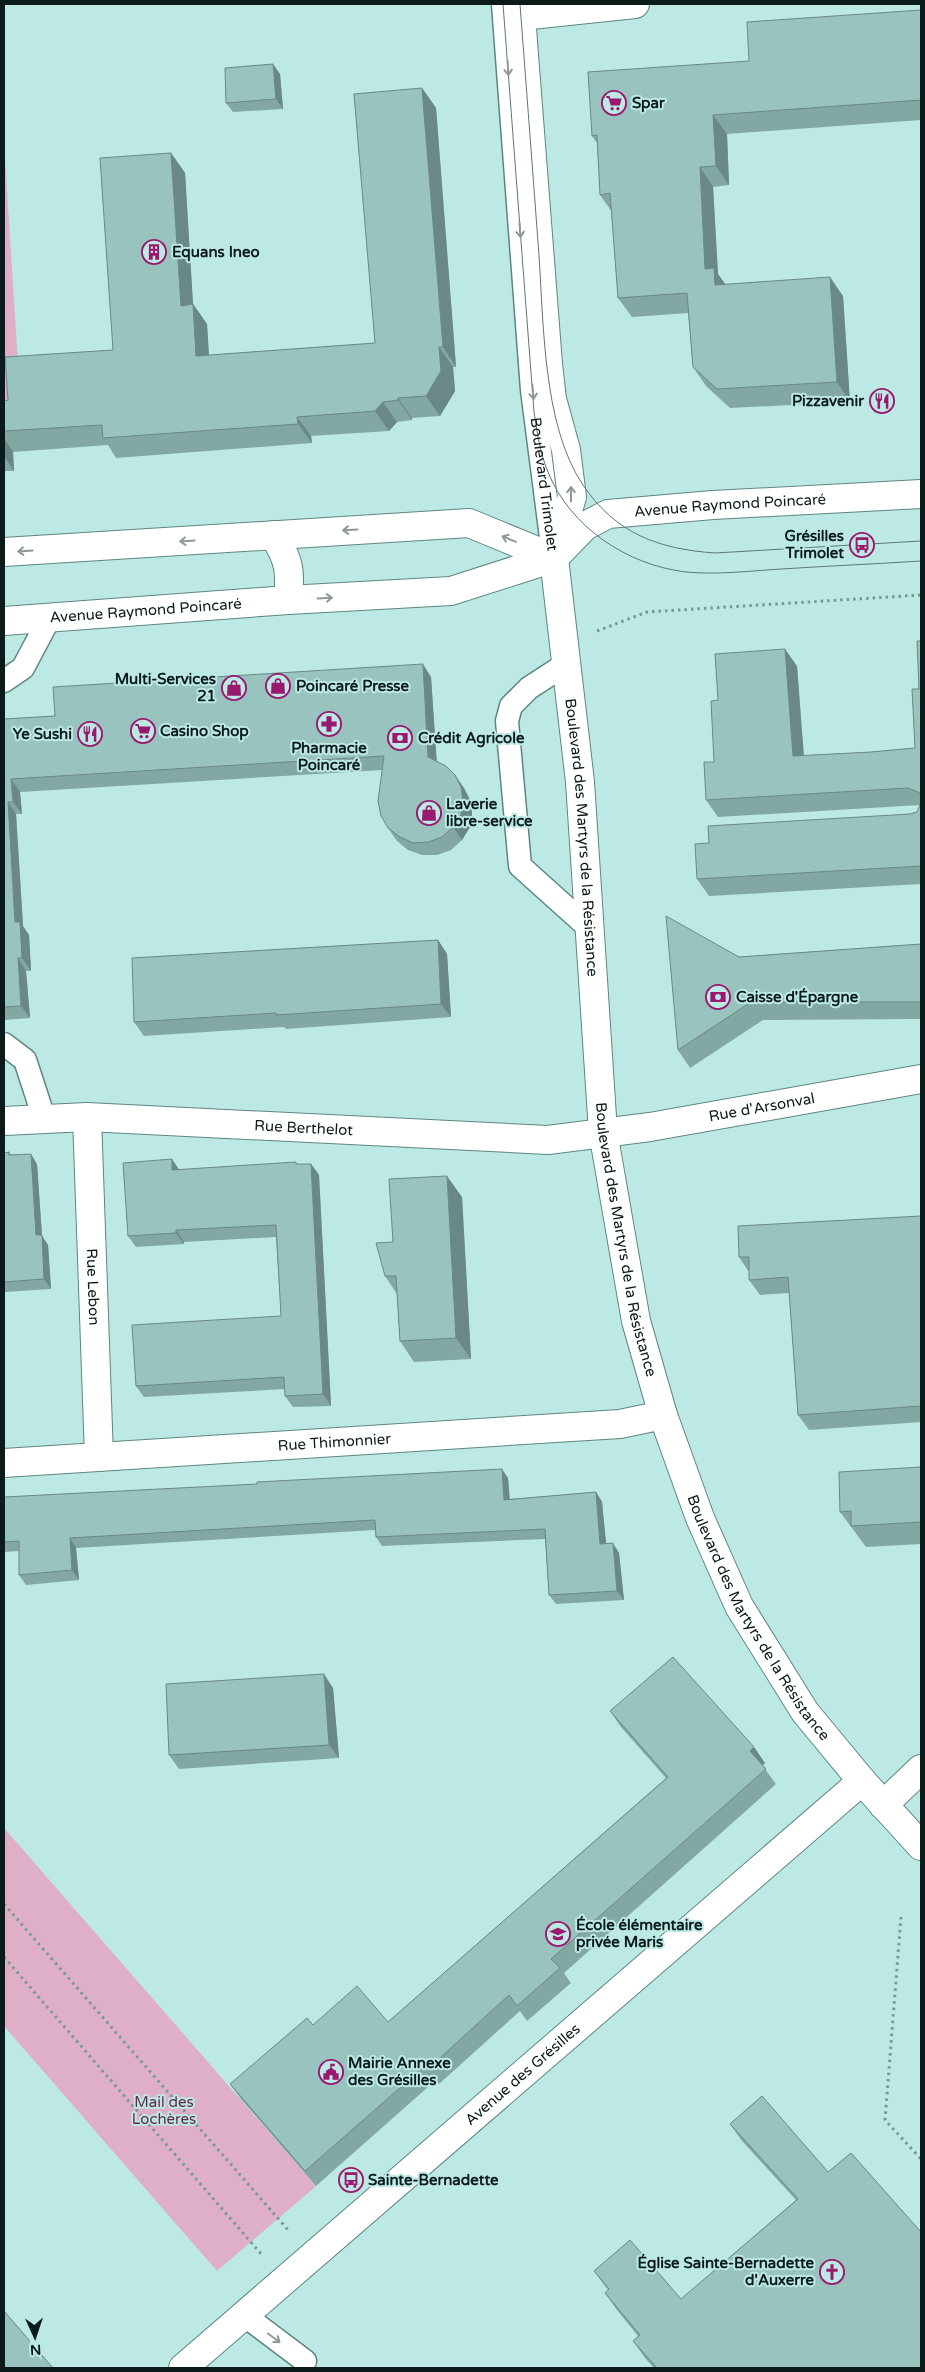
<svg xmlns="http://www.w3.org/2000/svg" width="925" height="2372" viewBox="0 0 925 2372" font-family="'Varela Round',sans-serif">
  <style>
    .green { fill: #dfaec7 }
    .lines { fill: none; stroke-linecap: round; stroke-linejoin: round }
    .lane-casing { stroke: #5d8682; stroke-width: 25 }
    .street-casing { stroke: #5d8682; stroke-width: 30 }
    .secondary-casing { stroke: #5d8682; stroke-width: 30 }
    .path { stroke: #779996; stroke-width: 3; stroke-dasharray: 2.5 4; stroke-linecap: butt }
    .lane { stroke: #fff; stroke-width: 22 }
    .street { stroke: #fff; stroke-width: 28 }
    .secondary { stroke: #fff; stroke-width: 28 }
    .tram { stroke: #5b7876; stroke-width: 1 }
    .wall { fill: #83a8a4 }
    .shaded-wall { fill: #6a8886 }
    .building { fill: #98c3bf; stroke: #6a8886 }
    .oneway { stroke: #919898 }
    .labels { text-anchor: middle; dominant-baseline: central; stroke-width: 4; stroke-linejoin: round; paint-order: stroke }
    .poi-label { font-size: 15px; font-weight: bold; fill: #0a1b1a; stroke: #bde9e5; text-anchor: start }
    .street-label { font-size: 15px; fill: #0a1b1a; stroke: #bde9e5 }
    .park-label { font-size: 15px; fill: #64294b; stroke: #bde9e5 }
  </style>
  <rect width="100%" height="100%" fill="#bde9e5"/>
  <g class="green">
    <path d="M 4,144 L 21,410 L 4,411 Z"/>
    <path d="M 4,1828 L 316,2186 L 217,2271 L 4,2026 Z"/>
  </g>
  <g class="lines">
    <defs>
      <g id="lane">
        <path id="s1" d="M 503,4 L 532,390 L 553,553"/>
        <path d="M 566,664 L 529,688 L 511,706 L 507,721 L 520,866 L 589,928"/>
        <path d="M 4,681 L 23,668 L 49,619"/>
        <path d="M 4,1044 L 25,1060 L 44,1118"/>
        <path d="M 244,2315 L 305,2361"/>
      </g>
      <g id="street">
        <path d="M 274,535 C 289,561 291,570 288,600"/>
        <path d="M 554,558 L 572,497 L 566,450 L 552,399 L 548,364 L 521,16 L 635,4"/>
        <path id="s2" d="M 87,1117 L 99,1457"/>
        <path id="s3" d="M 4,1121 L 87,1117 L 548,1140 L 650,1127 L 921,1079"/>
        <path id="s4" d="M 4,1463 L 620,1424 L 663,1415"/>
        <path d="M 883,1805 L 921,1769"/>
        <path id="s5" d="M 183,2368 L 862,1781"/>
      </g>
      <g id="secondary">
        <path d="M 4,552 L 469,523 L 554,558"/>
        <path id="s6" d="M 554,558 L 580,782 L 603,1132 L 636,1321 L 663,1415 L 700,1518 L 739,1606 L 805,1712 L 862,1781 L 921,1846"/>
        <path id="s7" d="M 4,621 L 288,600 L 451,591 L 554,558 L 585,526 L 608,514 L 713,505 L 921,494"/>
      </g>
    </defs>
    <use href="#lane" class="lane-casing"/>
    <use href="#street" class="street-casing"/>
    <use href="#secondary" class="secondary-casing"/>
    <g class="path">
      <path d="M 597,631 L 647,612 L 921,595"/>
      <path d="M 4,1904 L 289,2231"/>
      <path d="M 901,1917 L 885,2120 L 921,2159"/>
      <path d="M 4,1957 L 262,2255"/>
    </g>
    <use href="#lane" class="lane"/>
    <use href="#street" class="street"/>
    <use href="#secondary" class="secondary"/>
    <g class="tram">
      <path d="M 503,4 L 534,412 C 537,432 540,453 548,472 C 570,527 627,565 686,572 C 717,575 749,571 781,569 C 828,566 874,564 921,561"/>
      <path d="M 520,4 C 526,83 532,162 538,242 C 544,315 541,423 583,485 C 616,534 659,549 715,553 L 921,541"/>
    </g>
  </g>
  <g class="wall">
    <path d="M 921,10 L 921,120 L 727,134 L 729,185 L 713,187 L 718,274 L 725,284 L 843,296 L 850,402 L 730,408 L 706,386 L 693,367 L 688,313 L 632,317 L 618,298 L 612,212 L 600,195 L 597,143 L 592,136 L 749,61 Z"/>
    <path d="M 280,74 L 283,109 L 233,112 L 226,103 Z"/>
    <path d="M 422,88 L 436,108 L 456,367 L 453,367 L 455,391 L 440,416 L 412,418 L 412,420 L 397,422 L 389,431 L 311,436 L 312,443 L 116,458 L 108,445 L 13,452 L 14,471 L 4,471 L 4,401 L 8,400 L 113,350 L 171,153 L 185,173 L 193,304 L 207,324 L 209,355 L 375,343 Z"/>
    <path d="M 921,641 L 921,884 L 709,896 L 697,879 L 709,843 L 910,814 L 917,812 L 920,805 L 718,817 L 706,800 L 714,762 L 718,700 L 797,666 L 804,756 L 871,752 L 915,748 Z"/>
    <path d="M 431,677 L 437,761 L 464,788 L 470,800 L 472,813 L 470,827 L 462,840 L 451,850 L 437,855 L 422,855 L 408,850 L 397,841 L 388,828 L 382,770 L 20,792 L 22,814 L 16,814 L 23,926 L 29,935 L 31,971 L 26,971 L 30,1018 L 4,1020 L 4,719 L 55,716 Z"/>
    <path d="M 438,940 L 447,954 L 451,1017 L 286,1029 L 284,1027 L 144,1036 L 134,1022 Z"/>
    <path d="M 921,944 L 921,1019 L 763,1020 L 690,1068 L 678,1050 L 739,957 Z"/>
    <path d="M 9,1152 L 11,1155 L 37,1164 L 42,1236 L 48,1245 L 51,1289 L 4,1292 L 4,1153 Z"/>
    <path d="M 311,1164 L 319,1175 L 331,1406 L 293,1407 L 285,1396 L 285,1389 L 144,1397 L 136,1386 L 281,1316 L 276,1237 L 184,1242 L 184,1244 L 136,1247 L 128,1236 L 179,1170 Z"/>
    <path d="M 462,1197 L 471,1359 L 414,1362 L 400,1341 L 397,1294 L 385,1276 L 393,1242 Z"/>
    <path d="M 921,1216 L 921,1422 L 809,1430 L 798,1415 L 789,1293 L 760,1295 L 749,1280 L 749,1272 L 739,1257 Z"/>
    <path d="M 921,1467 L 921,1544 L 866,1547 L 840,1512 Z"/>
    <path d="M 508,1478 L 510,1499 L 596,1492 L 602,1502 L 606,1544 L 619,1553 L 624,1600 L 556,1604 L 549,1595 L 545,1539 L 382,1546 L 376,1537 L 375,1530 L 76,1548 L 79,1580 L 26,1585 L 19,1575 L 19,1551 L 4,1552 L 4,1497 Z"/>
    <path d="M 333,1688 L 339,1758 L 179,1769 L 169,1755 Z"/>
    <path d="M 610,1711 L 765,1763 L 762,1765 L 776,1784 L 564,1973 L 571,1983 L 527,2021 L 520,2011 L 439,2084 L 436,2080 L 316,2186 L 241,2099 L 230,2084 L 313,2025 L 388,2022 L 666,1778 L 621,1727 Z"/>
    <path d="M 762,2096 L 921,2368 L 654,2368 L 645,2358 L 633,2341 L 638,2336 L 617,2310 L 605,2293 L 608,2290 L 594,2271 L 681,2299 L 796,2200 L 742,2141 L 730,2124 Z"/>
  </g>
  <g class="shaded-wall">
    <path d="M 273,64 L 280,74 L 283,109 L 276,99 Z"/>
    <path d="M 422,88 L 436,108 L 456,367 L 443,347 Z"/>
    <path d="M 713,115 L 727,134 L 729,185 L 716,166 Z"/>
    <path d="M 171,153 L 185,173 L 193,304 L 207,324 L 210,376 L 196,356 L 181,306 Z"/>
    <path d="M 700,167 L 713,187 L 718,274 L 728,288 L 729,304 L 705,269 Z"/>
    <path d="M 830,277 L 843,296 L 850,402 L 837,382 Z"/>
    <path d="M 439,347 L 453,367 L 455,391 L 440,416 L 426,396 Z"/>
    <path d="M 398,398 L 412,418 L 412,420 L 398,400 Z"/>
    <path d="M 383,402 L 397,422 L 389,431 L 375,411 Z"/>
    <path d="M 297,417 L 311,436 L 312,443 L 298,424 Z"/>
    <path d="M 4,438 L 13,452 L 14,471 L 4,456 Z"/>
    <path d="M 785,649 L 797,666 L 805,773 L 793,756 Z"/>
    <path d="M 423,664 L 431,677 L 437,770 L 428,757 Z"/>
    <path d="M 455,775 L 464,788 L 470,800 L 472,813 L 470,827 L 462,840 L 453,827 Z"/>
    <path d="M 11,779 L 20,792 L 22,814 L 13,802 Z"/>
    <path d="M 8,802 L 16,814 L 23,926 L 29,935 L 31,971 L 22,958 L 15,922 Z"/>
    <path d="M 438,940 L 447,954 L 451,1017 L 441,1004 Z"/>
    <path d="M 18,958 L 26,971 L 30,1018 L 21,1006 Z"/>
    <path d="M 31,1154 L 37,1164 L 42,1236 L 48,1245 L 51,1289 L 44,1279 L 36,1235 Z"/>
    <path d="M 172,1159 L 180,1171 L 172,1170 Z"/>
    <path d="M 311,1164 L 319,1175 L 331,1406 L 323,1394 Z"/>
    <path d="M 447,1176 L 462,1197 L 471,1359 L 456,1338 Z"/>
    <path d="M 176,1230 L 184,1242 L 184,1244 L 176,1233 Z"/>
    <path d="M 502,1469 L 508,1478 L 510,1509 L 504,1500 Z"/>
    <path d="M 596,1492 L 602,1502 L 607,1553 L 600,1544 Z"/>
    <path d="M 70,1538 L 76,1548 L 79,1580 L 72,1570 Z"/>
    <path d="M 613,1543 L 619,1553 L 624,1600 L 617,1591 Z"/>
    <path d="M 324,1674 L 333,1688 L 339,1758 L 329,1745 Z"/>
    <path d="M 754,1747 L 765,1763 L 761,1767 L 750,1751 Z"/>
  </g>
  <g class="building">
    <path d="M 921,10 L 921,100 L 713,115 L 716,166 L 700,167 L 705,269 L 714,268 L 715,285 L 830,277 L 837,382 L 717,389 L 693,367 L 687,293 L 618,298 L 610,193 L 600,195 L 597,135 L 592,136 L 588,72 L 749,61 L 747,22 Z"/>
    <path d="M 273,64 L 276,99 L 226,103 L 225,68 Z"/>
    <path d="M 422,88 L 443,347 L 439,347 L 441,371 L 426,396 L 398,398 L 398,400 L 383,402 L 375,411 L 297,417 L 298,424 L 103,438 L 102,425 L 4,431 L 4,401 L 8,400 L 5,357 L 113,350 L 100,158 L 171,153 L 181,306 L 193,304 L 196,356 L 375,343 L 354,94 Z"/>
    <path d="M 917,641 L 921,641 L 921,798 L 920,793 L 908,788 L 706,800 L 704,762 L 714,762 L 711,701 L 718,700 L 715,654 L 785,649 L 793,756 L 871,752 L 915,748 L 912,689 L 919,689 Z"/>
    <path d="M 423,664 L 428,757 L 446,766 L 455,775 L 461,787 L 463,800 L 461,815 L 453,827 L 442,837 L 428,842 L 413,843 L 400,837 L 388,828 L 381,816 L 378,801 L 384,756 L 11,779 L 13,802 L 8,802 L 15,922 L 20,922 L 22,958 L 18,958 L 21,1006 L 4,1007 L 4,719 L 55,716 L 53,687 Z"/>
    <path d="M 921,802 L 921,866 L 697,879 L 695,844 L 709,843 L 708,826 L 910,814 L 917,812 Z"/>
    <path d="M 666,916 L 739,957 L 921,944 L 921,1002 L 751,1002 L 678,1050 Z"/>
    <path d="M 438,940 L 441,1004 L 276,1015 L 276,1013 L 134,1022 L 132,958 Z"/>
    <path d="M 9,1152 L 9,1155 L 31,1154 L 36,1235 L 42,1235 L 44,1279 L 4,1282 L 4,1153 Z"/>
    <path d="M 172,1159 L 172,1170 L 296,1162 L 296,1164 L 311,1164 L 323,1394 L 285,1396 L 284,1377 L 136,1386 L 132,1325 L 281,1316 L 276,1225 L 176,1230 L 176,1233 L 128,1236 L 123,1163 Z"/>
    <path d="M 447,1176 L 456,1338 L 400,1341 L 396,1276 L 385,1276 L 376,1243 L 393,1242 L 389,1179 Z"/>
    <path d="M 921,1216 L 921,1406 L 798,1415 L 788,1277 L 749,1280 L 749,1257 L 739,1257 L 738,1226 Z"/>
    <path d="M 921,1467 L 921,1522 L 851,1526 L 851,1511 L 840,1512 L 839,1472 Z"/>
    <path d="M 502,1469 L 504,1500 L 596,1492 L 600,1544 L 613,1543 L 617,1591 L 549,1595 L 545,1529 L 376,1537 L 375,1520 L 70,1538 L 72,1570 L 19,1575 L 19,1541 L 4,1542 L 4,1497 L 257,1484 L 257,1482 Z"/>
    <path d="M 673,1657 L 754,1747 L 750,1751 L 766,1769 L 551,1959 L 560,1968 L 517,2006 L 509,1995 L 429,2068 L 426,2065 L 305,2171 L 230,2084 L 307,2018 L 313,2025 L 357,1986 L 388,2022 L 668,1777 L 610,1711 Z"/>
    <path d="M 324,1674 L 329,1745 L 169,1755 L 166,1684 Z"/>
    <path d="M 762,2096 L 828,2172 L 851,2153 L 921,2232 L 921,2368 L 657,2368 L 633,2341 L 640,2335 L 605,2293 L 609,2289 L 594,2271 L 630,2240 L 681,2299 L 798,2199 L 730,2124 Z"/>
    <path d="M 4,2311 L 53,2368 L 4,2368 Z"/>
  </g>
  <defs><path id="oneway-shaft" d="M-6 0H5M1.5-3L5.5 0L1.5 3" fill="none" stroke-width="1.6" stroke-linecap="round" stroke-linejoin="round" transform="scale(1.25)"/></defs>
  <g class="oneway">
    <use href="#oneway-shaft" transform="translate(508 68) rotate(86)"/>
    <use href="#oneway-shaft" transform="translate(520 230) rotate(86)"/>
    <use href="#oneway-shaft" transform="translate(533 392) rotate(85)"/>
    <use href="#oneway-shaft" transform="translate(571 494) rotate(-90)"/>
    <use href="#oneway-shaft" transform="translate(350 530) rotate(177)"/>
    <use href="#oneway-shaft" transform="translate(509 539) rotate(-158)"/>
    <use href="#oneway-shaft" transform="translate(187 541) rotate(176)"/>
    <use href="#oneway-shaft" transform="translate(25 551) rotate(176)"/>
    <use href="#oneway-shaft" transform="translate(325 598) rotate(-3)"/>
    <use href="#oneway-shaft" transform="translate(274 2338) rotate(37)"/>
  </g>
  <defs>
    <symbol id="supermarket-ring" viewBox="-11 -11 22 22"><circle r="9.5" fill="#bde9e5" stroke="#9a196e" stroke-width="1.5"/><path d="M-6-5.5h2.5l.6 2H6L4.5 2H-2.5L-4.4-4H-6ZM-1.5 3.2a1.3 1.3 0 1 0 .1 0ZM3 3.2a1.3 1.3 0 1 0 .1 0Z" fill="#9a196e"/></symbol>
    <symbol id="building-ring" viewBox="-11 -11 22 22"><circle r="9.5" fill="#bde9e5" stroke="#9a196e" stroke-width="1.5"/><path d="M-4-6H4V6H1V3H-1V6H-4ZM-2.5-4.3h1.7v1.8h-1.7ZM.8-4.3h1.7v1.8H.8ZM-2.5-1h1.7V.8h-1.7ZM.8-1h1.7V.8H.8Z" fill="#9a196e"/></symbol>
    <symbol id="restaurant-ring" viewBox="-11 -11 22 22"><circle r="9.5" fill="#bde9e5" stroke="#9a196e" stroke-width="1.5"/><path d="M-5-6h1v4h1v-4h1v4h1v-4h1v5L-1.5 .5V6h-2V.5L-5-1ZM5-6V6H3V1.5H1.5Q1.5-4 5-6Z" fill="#9a196e"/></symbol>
    <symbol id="bus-ring" viewBox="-11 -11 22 22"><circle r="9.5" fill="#bde9e5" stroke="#9a196e" stroke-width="1.5"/><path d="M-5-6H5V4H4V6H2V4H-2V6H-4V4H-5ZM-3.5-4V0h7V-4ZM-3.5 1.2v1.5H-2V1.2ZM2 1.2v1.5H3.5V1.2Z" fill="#9a196e"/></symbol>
    <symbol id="shop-ring" viewBox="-11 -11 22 22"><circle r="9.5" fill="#bde9e5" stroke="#9a196e" stroke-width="1.5"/><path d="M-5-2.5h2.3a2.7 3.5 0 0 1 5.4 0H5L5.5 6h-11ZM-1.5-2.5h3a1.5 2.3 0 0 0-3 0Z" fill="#9a196e"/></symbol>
    <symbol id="pharmacy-ring" viewBox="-11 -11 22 22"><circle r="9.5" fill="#bde9e5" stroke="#9a196e" stroke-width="1.5"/><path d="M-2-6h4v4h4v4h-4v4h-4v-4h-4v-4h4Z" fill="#9a196e"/></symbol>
    <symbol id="bank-ring" viewBox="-11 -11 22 22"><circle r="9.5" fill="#bde9e5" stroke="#9a196e" stroke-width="1.5"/><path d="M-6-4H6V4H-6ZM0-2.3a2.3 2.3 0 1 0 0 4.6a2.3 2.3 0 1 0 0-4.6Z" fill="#9a196e"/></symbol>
    <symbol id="school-ring" viewBox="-11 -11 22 22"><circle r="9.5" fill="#bde9e5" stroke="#9a196e" stroke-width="1.5"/><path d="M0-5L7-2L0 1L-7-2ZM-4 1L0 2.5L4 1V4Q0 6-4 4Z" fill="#9a196e"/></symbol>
    <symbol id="civic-ring" viewBox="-11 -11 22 22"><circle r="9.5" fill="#bde9e5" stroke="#9a196e" stroke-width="1.5"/><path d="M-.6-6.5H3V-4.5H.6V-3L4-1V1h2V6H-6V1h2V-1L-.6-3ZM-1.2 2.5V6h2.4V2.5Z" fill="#9a196e"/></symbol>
    <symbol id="church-ring" viewBox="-11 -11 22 22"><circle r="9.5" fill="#bde9e5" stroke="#9a196e" stroke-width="1.5"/><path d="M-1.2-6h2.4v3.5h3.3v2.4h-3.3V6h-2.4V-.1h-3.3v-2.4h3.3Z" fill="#9a196e"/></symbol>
  </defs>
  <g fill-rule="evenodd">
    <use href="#supermarket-ring" x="600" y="89" width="28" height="28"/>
    <use href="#building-ring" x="140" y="238" width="28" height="28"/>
    <use href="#restaurant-ring" x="868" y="387" width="28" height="28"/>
    <use href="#bus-ring" x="848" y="531" width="28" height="28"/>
    <use href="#shop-ring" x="264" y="672" width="28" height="28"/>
    <use href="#shop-ring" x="220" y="674" width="28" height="28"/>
    <use href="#pharmacy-ring" x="315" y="710" width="28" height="28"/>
    <use href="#supermarket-ring" x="129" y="717" width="28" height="28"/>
    <use href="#restaurant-ring" x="76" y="720" width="28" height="28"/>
    <use href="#bank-ring" x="386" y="724" width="28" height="28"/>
    <use href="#shop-ring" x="415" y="799" width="28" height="28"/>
    <use href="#bank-ring" x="704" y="983" width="28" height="28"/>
    <use href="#school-ring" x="544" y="1920" width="28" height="28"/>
    <use href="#civic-ring" x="317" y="2058" width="28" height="28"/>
    <use href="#bus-ring" x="337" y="2166" width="28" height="28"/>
    <use href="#church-ring" x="818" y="2258" width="28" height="28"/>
  </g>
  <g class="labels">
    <g class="poi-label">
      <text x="632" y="103">Spar</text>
      <text x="172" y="252">Equans Ineo</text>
      <text x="864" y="401" text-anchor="end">Pizzavenir</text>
      <text x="844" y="536" text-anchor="end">Grésilles<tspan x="844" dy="17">Trimolet</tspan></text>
      <text x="216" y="679" text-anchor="end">Multi-Services<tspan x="216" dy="17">21</tspan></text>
      <text x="296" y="686">Poincaré Presse</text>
      <text x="160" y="731">Casino Shop</text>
      <text x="72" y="734" text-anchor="end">Ye Sushi</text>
      <text x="418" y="738">Crédit Agricole</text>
      <text x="329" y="748" text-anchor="middle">Pharmacie<tspan x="329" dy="17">Poincaré</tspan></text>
      <text x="446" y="804">Laverie<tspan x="446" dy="17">libre-service</tspan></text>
      <text x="736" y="997">Caisse d'Épargne</text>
      <text x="576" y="1925">École élémentaire<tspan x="576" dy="17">privée Maris</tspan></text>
      <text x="348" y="2063">Mairie Annexe<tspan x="348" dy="17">des Grésilles</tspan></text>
      <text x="368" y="2180">Sainte-Bernadette</text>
      <text x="814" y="2263" text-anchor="end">Église Sainte-Bernadette<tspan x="814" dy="17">d'Auxerre</tspan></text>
    </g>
    <g class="street-label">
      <text stroke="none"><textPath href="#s1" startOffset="482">Boulevard Trimolet</textPath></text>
      <text stroke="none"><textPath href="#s7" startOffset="749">Avenue Raymond Poincaré</textPath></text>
      <text stroke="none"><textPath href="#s7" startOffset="142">Avenue Raymond Poincaré</textPath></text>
      <text stroke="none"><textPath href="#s6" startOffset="281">Boulevard des Martyrs de la Résistance</textPath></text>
      <text stroke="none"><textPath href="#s3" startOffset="761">Rue d'Arsonval</textPath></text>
      <text stroke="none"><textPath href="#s3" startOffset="300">Rue Berthelot</textPath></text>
      <text stroke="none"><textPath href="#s6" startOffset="686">Boulevard des Martyrs de la Résistance</textPath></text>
      <text stroke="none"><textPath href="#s2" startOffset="170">Rue Lebon</textPath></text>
      <text stroke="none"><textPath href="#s4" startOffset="331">Rue Thimonnier</textPath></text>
      <text stroke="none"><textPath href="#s6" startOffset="1091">Boulevard des Martyrs de la Résistance</textPath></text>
      <text stroke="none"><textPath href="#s5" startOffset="449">Avenue des Grésilles</textPath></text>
    </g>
    <g class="park-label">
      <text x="164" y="2102">Mail des<tspan x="164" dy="17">Lochères</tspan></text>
    </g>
  </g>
  <rect width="925" height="2372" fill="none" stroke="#0a1b1a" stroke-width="10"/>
  <g transform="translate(35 2337) rotate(177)" stroke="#bde9e5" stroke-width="4" paint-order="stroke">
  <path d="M0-4L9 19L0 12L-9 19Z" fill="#0a1b1a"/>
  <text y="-8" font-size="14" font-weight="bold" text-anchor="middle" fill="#0a1b1a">N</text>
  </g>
</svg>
